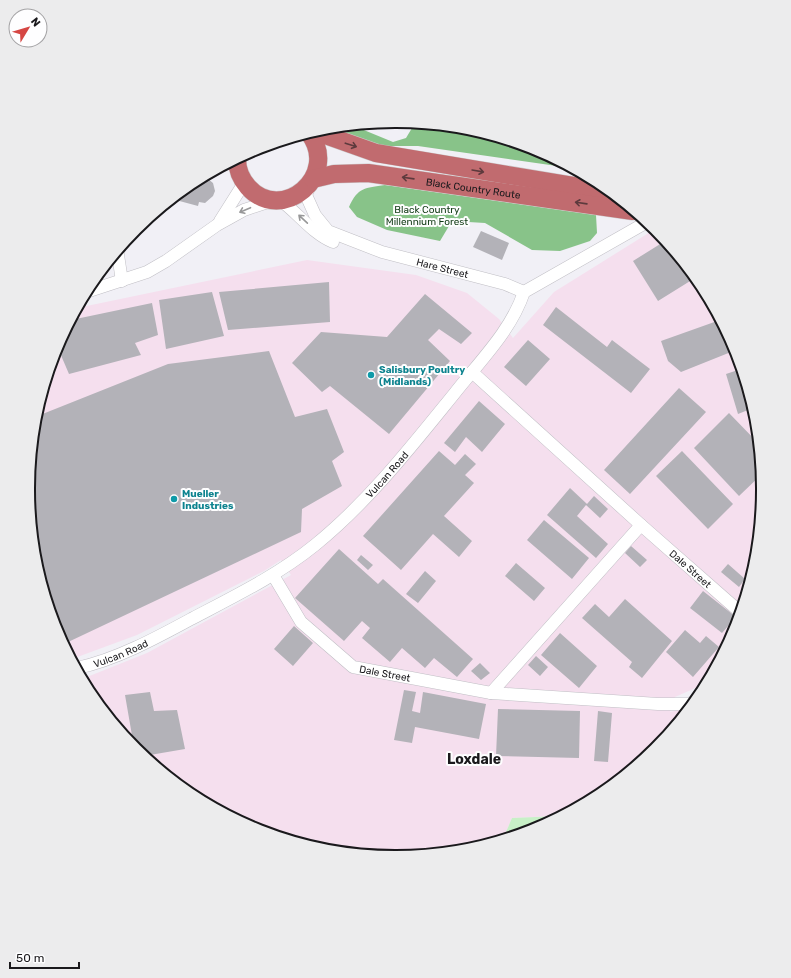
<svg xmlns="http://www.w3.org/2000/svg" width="791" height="978" viewBox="0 0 791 978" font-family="Rubik,sans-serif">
<rect width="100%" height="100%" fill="#f1f0f6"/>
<path fill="#f5dfee" d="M655,229L701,285L735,349L756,418L763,489L756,561L735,630L711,674L700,686L675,697L670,712L690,707L655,749L599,795L560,816L512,818L503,839L467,849L395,856L324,849L255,828L191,794L135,749L90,693L82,679L147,653L291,575L281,560L264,571L137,635L72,659L56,629L35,560L28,489L35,417L56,348L77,308L307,260L416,275L467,293L499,319L513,338L554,292Z"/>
<path fill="#c8f0c7" d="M560,816L536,829L503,839L512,818Z"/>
<path fill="#88c389" d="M415,123L467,129L536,150L571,168L418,146H378L328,128L354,126L393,142L406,138Z
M385,185L596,215L597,233L590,241L560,251L532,250L485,223L452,221L440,241L387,230L357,217L349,207C358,187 365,188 385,185Z"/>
<path fill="#b3b2b8" d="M207,175V178L213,183L215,191L213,196L205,203L199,202L198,206L172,199L192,183Z
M481,231L509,243L502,260L473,247Z
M665,241L695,278L658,301L633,261Z
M329,282L330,322L228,330L219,292Z
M212,292L224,336L166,349L159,300Z
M425,294L472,333L461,344L439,329L428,340L450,361L389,434L330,386L322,392L292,363L321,332L387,337Z
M152,303L158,335L135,343L141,355L69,374L60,353L54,355L71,320Z
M556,307L607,347L612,340L650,369L631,393L543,325Z
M720,320L736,350L681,372L668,361L661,341Z
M528,340L550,359L526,386L504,367Z
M269,351L295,417L327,409L344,452L332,461L342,486L302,509L301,532L66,643L54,623L35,560L28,489L35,417L168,364Z
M741,369L753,408L738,414L726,374Z
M679,388L706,412L630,494L604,470Z
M479,401L505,424L482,452L466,437L455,452L444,443Z
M729,413L759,444L762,474L739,496L694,448Z
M439,451L455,465L465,454L476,464L465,475L474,483L444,516L472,541L459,557L433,534L401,570L363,536Z
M682,451L733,504L708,529L656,476Z
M570,488L587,504L594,496L608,509L600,518L586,505L577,516L608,544L596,558L547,515Z
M544,520L589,558L572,579L527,540Z
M631,546L647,560L640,567L625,553Z
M339,549L378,584L383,579L473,659L457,677L434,658L425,668L402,648L390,662L362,638L370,628L362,621L344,641L295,598Z
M361,555L373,565L368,570L357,560Z
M516,563L545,588L534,601L505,576Z
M728,564L745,579L739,587L721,572Z
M425,571L436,581L418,603L406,594Z
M703,591L736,617L722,633L690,608Z
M625,599L672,641L642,678L629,667L632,662L582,618L595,604L609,617Z
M294,626L313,643L293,666L274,649Z
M685,630L700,643L706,636L719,647L693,677L666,652Z
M560,633L597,666L579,688L541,655Z
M536,656L548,667L540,676L528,665Z
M480,663L490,673L481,680L471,671Z
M404,690L416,692L412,711L420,713L423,692L486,704L479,739L415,727L412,743L394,740Z
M150,692L154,711L177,710L185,749L144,756L134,747L125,695Z
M498,709L580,711L579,758L496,756Z
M598,711L612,713L608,762L594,761Z"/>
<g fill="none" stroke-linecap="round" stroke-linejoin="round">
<g stroke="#c0bfc5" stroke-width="13">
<g id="minor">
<path id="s1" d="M311,183L306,195L315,215L328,231L382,252L505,284L524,292"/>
<path d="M280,200C298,213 313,234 333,242"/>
<path d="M220,221L244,183"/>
<path d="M119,249L118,255L122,281"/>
<path d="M86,292L147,272L166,261L217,225L244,210L274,200"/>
<path id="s2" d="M472,372L641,525L740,612"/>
<path id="s3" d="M273,575L301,622L353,667L491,693L658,704H690L694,701"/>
<path id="s4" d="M77,668C116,660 158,637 193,618C235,596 278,575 315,545C368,502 411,447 454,394C479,362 511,331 524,292L647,222"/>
<path d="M491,693L641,525"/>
</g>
</g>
<g stroke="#cdcccd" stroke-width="19">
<g id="highway">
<path d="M314,131L376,153L610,192"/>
<path d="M237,159C237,170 241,179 248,187C282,225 341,175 309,133"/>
<path id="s5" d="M313,179L334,174L368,173L633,211"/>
</g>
</g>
<use href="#minor" stroke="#fff" stroke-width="12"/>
<use href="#highway" stroke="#c16b6f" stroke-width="18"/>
</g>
<defs><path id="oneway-shaft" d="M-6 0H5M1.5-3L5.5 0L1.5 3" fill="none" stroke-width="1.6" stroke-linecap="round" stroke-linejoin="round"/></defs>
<g stroke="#5d3a3d">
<use href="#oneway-shaft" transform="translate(351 145) rotate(18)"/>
<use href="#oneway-shaft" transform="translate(478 171) rotate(10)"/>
<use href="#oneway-shaft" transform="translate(408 178) rotate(-172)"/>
<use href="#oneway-shaft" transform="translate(581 203) rotate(-172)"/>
</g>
<g stroke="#989899">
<use href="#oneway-shaft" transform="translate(245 210) rotate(157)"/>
<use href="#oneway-shaft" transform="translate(303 219) rotate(-137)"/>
</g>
<g fill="#0f9aa8" stroke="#fefeff" stroke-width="1.5">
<circle cx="371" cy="375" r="4"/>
<circle cx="174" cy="499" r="4"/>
</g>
<g text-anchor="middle" stroke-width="4" stroke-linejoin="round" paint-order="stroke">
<g font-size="10" fill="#1a191c" stroke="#fefeff">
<text dy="4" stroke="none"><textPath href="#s5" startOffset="162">Black Country Route</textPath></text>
<text dy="4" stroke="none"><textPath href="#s1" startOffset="176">Hare Street</textPath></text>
<text dy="4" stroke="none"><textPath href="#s4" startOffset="370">Vulcan Road</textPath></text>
<text dy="4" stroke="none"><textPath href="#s2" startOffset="294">Dale Street</textPath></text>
<text dy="4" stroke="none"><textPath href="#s4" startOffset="46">Vulcan Road</textPath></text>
<text dy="4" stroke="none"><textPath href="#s3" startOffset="156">Dale Street</textPath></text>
</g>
<g font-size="10" fill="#103a14" stroke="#fefeff">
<text x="427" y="213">Black Country<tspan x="427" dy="12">Millennium Forest</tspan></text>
</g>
<g font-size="10" font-weight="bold" fill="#0d838f" stroke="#fefeff" text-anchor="start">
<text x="379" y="373">Salisbury Poultry<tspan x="379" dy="12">(Midlands)</tspan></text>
<text x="182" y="497">Mueller<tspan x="182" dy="12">Industries</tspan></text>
</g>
<g font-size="14" font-weight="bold" fill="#1a191c" stroke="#fefeff">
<text x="474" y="764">Loxdale</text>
</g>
</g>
<path d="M0 0H791V978H0ZM395 128H396A360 360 0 0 1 756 488V490A360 360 0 0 1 396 850H395A360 360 0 0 1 35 490V488A360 360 0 0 1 395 128Z" fill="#ececed" fill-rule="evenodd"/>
<path fill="none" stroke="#1a191c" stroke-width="2" d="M395 128H396A360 360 0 0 1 756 488V490A360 360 0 0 1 396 850H395A360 360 0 0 1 35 490V488A360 360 0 0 1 395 128Z"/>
<g transform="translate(28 28) rotate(52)"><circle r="19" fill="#fefeff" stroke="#a3a2a4"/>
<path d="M0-3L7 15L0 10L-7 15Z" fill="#d54643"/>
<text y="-6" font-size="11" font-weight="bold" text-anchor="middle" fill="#1a191c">N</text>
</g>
<path d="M10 962v6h69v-6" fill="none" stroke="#1a191c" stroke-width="2"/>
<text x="16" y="962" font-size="12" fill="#1a191c" stroke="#fefeff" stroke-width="3" paint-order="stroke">50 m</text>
</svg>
